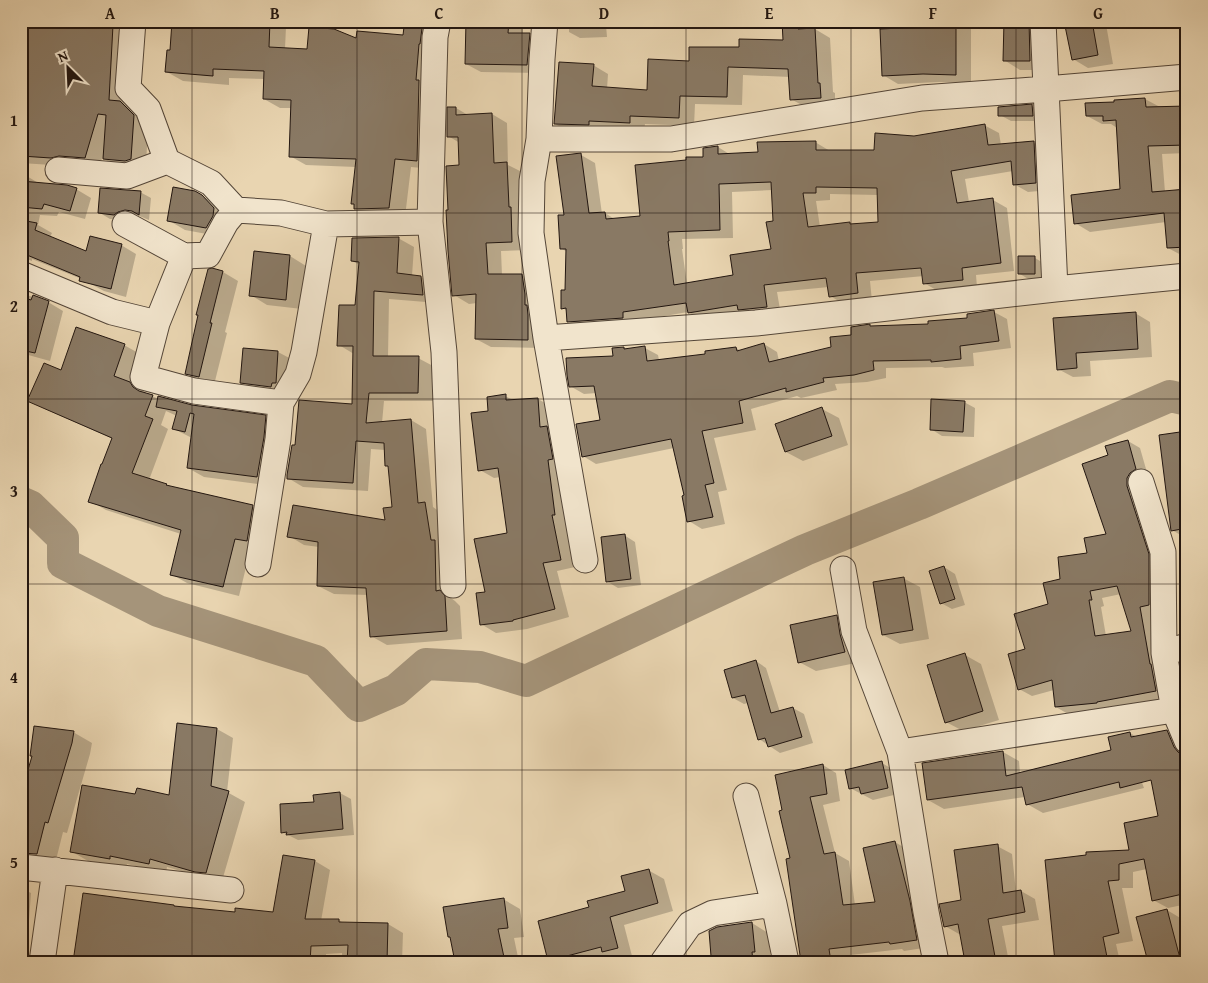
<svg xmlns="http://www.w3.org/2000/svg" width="1208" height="983" viewBox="0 0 1208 983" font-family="'Gentium Book Plus',serif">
<rect width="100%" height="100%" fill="#e9d5b1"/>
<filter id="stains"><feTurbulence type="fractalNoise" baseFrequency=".004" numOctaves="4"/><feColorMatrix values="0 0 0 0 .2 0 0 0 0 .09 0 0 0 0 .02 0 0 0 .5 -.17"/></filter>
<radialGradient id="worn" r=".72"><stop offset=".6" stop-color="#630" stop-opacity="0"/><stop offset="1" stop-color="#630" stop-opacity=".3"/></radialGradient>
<path fill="#0003" fill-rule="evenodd" d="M21,21H66V24L113,26L128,35L124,104L135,111L148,125L146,167H119L102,158L100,166H67L21,163Z
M174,21H277L286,27L285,49L308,51L357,40L404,36L422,29L438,39L433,169L411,167L405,217L371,218L355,208V205L352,203L356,167L306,165L290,156L292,108H280L264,99L265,79L229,78V85L183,81L167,72L171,51Z
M466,21H523V34L529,35L544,43L542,73L481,72L466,64L467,27L465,26Z
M569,21H654V25H606L607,37L580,38L569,32Z
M723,21H751V22L727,23Z
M783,21H812V29H815L830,38L833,92L835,93V106L807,108L791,99L790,77L743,75L742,105L695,104L694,126L645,124L644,131L570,132L555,124L593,65L608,74L607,89L648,92L690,62L740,49L784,41Z
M919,21H971V83L939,82L898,84L883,75L882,25L919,23Z
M1005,21H1048L1047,70H1020L1004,60Z
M1066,21H1129L1106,24L1113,64L1088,68L1073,59Z
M1145,99L1160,107H1187V153L1162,154L1165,192L1187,190V256H1183L1168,248L1166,222L1090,232L1075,223L1121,190L1117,128L1111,124H1102L1087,116L1116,103Z
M1032,106L1043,112V121H1011L1000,115Z
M456,108L468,115L492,114L507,123L508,165L522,172L527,250L501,251L502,275H522L537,284L542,348L491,347L476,339L477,303L469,304L454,295L449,211L461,166L460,143L448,136Z
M984,125L999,133L1001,145L1034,143L1048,151L1050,190L1028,192L1014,184L1013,171L965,179L969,202L993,200L1007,208L1014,271L976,275L977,287L938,291L924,283V276L870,281L872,301L844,304L830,296L829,287L777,292L781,315L703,321L688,312L582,330L568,321L567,311L563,308L567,291V252L561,248L565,216L581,155L595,163L602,214L605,213L616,220L641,217L704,158L718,147L731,155L760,153L815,142L830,151L875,152L914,137ZM772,190L774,222L772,250L734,276L687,284L682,249H683L682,239L733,238L732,192ZM830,194L878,195L879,223L853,225L850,223L820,227L816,201L830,200Z
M21,174L25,175L40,184L76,189L91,198L85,219L59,212L57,216L40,215L38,225L52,233L50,237L87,253L121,245L136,254L126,297L104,291L89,283V282L32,259V261L21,257Z
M140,192L151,198L149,220L137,215L129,217L126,220L110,219L100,213Z
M202,196L219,206L223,237L185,230L168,220Z
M398,238L414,247L412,276L421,277L436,286L438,303L389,299L388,357L418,358L433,366V401H384L382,423L411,420L426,429L433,507L440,512L450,550L451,598L455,601L460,606L462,639L387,645L371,636L368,595L334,594L318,586L319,547L304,545L289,536L386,521L393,508L390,467L387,466L385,450L371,449L368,491L303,487L288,478L296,446L354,405V354L339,345L356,306L360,265L352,261Z
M290,256L306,266L302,309L267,305L251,295Z
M1035,258L1045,264V280H1030L1020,274Z
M223,272L238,281L225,332L227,333L214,385L202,382L186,373Z
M21,286L24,291L23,294L37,298L48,302L63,311L50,361L21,353Z
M994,312L1007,319L1011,348L973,353L974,366L945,368L942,367L886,368V378L867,382L835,384L837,390L801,398L797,396L751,409L756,430L714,438L727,490L718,492L725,524L702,529L689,521L686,496L674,448L596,464L583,456L601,421L597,393L584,394L570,386L614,357L624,348L627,350L645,348L658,355L659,360L706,355L736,348L741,351L764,344L777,352L779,361L832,348L853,336L852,328L870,326L872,327L929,325L969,319Z
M1135,313L1150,322L1152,357L1090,361L1091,376L1073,377L1058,369L1054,319Z
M124,345L140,354L130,383L145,392L147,394L159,399L192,406L265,417L281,426L273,486L204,477L188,468L192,438L174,429L177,416L166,411L161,425L168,429L149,480L166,485L252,506L268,515L251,547L239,596L187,583L171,574L181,534L106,510L90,501L113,439L45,409L29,400L62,372Z
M244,350L278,352L295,361L292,392H258L242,382Z
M505,396L513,400L538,399L552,407L566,523L575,567L557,571L569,617L527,629L496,633L481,624L486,593L509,534L501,477L494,478L480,470L489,412Z
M964,402L975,408L974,437L942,436L931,429Z
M822,409L839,418L848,445L803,461L786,452Z
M1187,433V556L1184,537L1172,530Z
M1128,441L1140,448L1148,476L1168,698L1109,708L1068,714L1056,707L1054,690L1032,696L1019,689L1026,650L1062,580L1108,535L1109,456ZM1121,594L1132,632L1106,636L1101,607L1104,606L1102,598Z
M624,535L635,542L641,585L618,588L608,582Z
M944,567L955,574L965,605L952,609L941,603Z
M903,578L920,587L929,639L900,644L883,635Z
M836,617L853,626L861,662L816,671L799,662Z
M965,655L981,664L999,720L963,731L946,722Z
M756,661L766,668L780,712L793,708L804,714L813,743L780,753L759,739L748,703L744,704L733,698Z
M217,729L233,738L227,792L245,802L222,881L212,880L167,867L166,873L127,864L126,868L88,861L71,851L136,796H170Z
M1166,731L1182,740L1187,750V759L1156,773L1183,767L1187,769V904L1168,908L1153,900L1147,869L1133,872V888H1122L1133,941L1116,944L1120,962H1057L1046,861L1131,851L1160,817L1151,775L1141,780L1144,788L1043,813L1027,804L1025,797L944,809L928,800L1003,752L1019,761L1020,773L1112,751L1130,733L1137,737Z
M73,732L92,743L90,754L67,833L63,832L55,864L21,858V798Z
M882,763L892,769L898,794L873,800L850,788Z
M823,765L836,773L840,801L823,805L835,853L849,861L855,905L877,903L895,842L908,850L930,947L904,951L902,949L842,956L843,962H802L791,859L784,811Z
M340,793L351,799L354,835L298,840L282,832L315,803V796Z
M997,846L1012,854L1016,892L1021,891L1035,899L1039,920L1002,926L1009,962H966L961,934H959L945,926L962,901Z
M284,856L315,861L330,870L321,921L339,920L343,923L388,924L403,933L402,962H342V953L326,954V962H74L173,906L236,914L274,913Z
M648,870L664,879L673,911L624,925L632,956L618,960L612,956L591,962H552L549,960L591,908L627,892Z
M21,888L31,893L26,962H21Z
M503,899L520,909L524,937L514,938L519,962H456L451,938L449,937Z
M1167,910L1182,919L1187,933V962H1149Z
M752,923L768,933L771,961L768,962H715L714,957Z"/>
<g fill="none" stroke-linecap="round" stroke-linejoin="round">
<path stroke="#a5947a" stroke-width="32" d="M21,502L30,506L63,538V563L158,611L316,661L359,706L396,690L426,664L480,667L526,681L805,550L919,504L1170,396L1187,400"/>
</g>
<path fill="#897964" stroke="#221610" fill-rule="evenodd" d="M21,21L113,25L109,100L120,101L134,115L131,159L125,161L103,159L106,115L98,114L85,158L59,156L51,158L21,156Z
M172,21H270L269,47L307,49L309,27L334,29L356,38L357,31L403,35L404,27L422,28L420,44H419L416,80H419L417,161L395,159L389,208L354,209V204H351L356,159L289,157L291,100L263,99L264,71L213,69V76L165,72L167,50H170Z
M466,21H509L508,33H530L527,65L465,64Z
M782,21H798V29L815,28L818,83H820L821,98L790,100L788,69L728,67L727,97L680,96L679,118L630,116V123L589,121V125L554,124L559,62L594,64L592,86L647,90L648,59L689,61V47H739V39L783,40Z
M1004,21H1029L1030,61H1003Z
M1064,21H1092L1098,55L1072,60Z
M923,22H956V75L923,74L882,76L880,29L923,27Z
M1145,98L1146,107L1187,106V145L1148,146L1152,192L1187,189V247L1167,248L1164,213L1074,224L1071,195L1120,189L1116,120L1103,121V116H1086L1085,103L1114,102V100Z
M1032,104L1033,116H998V107Z
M447,107H456V115L492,113L494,163L507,162L509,207H511L512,242L486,243L488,274H522L525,294V305H527L528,315V340L475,339L476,294L452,296L448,251L446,210H448L446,166L459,165L458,137H447Z
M985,124L988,145L1034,141L1036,183L1013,185L1011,161L951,171L957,203L993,198L1001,263L962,268L963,280L923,284L921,268L856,273L858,293L829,297L826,278L764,285L767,307L738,310L737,305L688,313L686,303L623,312V318L567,322L566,308L561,309V290H565L566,249H560L558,215H564L556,156L581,153L589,213L605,212L606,219L640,216L635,165L686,160V157H703V148L718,146V154L758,152L757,142L816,141V150H874L875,133L914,136ZM771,182L773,221L766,222L771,249L730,255L733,275L674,285L668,241H669L668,232L720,230L719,184ZM816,187L877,188L878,222L850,224V222L808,227L803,193H816Z
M21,181L67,185L77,188L70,211L44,204L42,209L21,207Z
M173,187L195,191L202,195L214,208L213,216L206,228L167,221Z
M100,188L141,191L139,215L132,211L125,210L118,212L114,215L98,213Z
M21,220L37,223L35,230L86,251L90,236L122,244L111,289L79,281L80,277L27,255L25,261L21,260Z
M399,237L397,273L421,276L423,295L374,291L373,356H419L418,393H369L366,423L411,419L418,503L425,502L431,540H435L436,591L440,590L445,596L447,631L370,637L366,588L317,586L318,542L287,537L293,505L385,520L383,508L392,507L388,466H385L384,443L356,441L353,483L287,479V475L292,445H295L299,400L352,404L353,346H337L339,305H355L359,262L351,261L352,238Z
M254,251L290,255L286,300L249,296Z
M1018,256H1035V274H1018Z
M212,268L223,271L210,323H212L199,377L185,374L198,315H196L208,269Z
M33,295L49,301L35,353L21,350V297L31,300Z
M994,310L999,341L960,346L961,359L931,362V360L873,361L874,370L854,375L823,378L824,382L786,392V388L739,401L743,423L702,431L714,483L705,485L713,517L687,522L682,496L684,495L671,439L582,457L576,424L600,420L594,386L569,387L567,375L566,358L613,356L612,348L624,347V349L645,346L647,361L705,354V351L736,347L737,351L764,343L769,362L831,347L830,337L851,335V327L870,324V326L928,324V321L967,318V314Z
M1136,312L1138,349L1076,353L1077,368L1057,370L1053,318Z
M76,327L125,344L114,376L130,382L133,387L139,391L153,395L145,416L153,419L132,473L167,484L166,485L253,505L247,541L235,539L223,587L170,575L181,530L88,502L101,464H102L112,438L27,401L44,363L61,370Z
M243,348L278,351L276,383H272L271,387L240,383Z
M506,394V400L538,398L540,427L547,426L553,459L548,460L555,515H552L561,560L543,563L555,609L513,620V621L480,625L476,593L485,592L474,539L507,533L498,468L478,471L471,413L488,411L487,397Z
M158,396L192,405L266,415L264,437L257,477L187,468L194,414L190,413L185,432L172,429L177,411L156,407Z
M931,399L965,401L963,432L930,430Z
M822,407L832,436L785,452L775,424Z
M1187,431V528L1171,531L1159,435Z
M1128,440L1136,469L1130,473L1127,478V486L1149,554V605L1140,607L1150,664H1151L1156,691L1097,702V703L1055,707L1052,680L1018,690L1008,654L1025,649L1014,614L1048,604L1043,583L1060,579L1058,557L1087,553L1084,538L1106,534L1082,464L1108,455L1105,446ZM1117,586L1131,631L1095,636L1089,600H1092L1090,591Z
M625,534L631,579L606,582L601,537Z
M944,566L955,599L940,604L929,571Z
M904,577L913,630L882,635L873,582Z
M837,615L840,634L845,652L798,663L790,625Z
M965,653L983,711L945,723L927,665Z
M756,660L771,713L793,707L802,737L768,747L765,738L758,740L745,695L732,698L724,670Z
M177,723L217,728L211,786L229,791L206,873L195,872L150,859L149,864L110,856V859L70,852L82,785L135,794L137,788L169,795Z
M34,726L74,731L72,743L48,823L45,822L37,854L21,853V794L32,756H30Z
M1167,730L1174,747L1178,752L1181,754L1187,781V799L1182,800L1187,823V893L1152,901L1144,859L1119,864V880L1108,881L1119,933L1103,937L1108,962H1055L1045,860L1086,855V852L1129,850L1124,823L1158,816L1151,780L1120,788L1119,782L1026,805L1022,787L927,800L922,763L1003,751L1006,776L1111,750L1108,737L1130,732L1131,737Z
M882,761L888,788L861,794L859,787L849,789L845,770Z
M823,764L827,794L810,797L824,854L835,852L843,905L875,902L863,848L895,841L910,901L917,940L890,944L889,942L829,949L831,962H801L786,859L790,858L779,811L782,810L775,775Z
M340,792L343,829L286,835L287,832L281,833L280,804L314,802L313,795Z
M998,844L1003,893L1021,890L1025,912L988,919L996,962H965L958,924L944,927L939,904L961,900L954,850Z
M283,855L315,860L305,919H339V922L388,923L387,962H347L348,945L311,946L310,962H73L83,893L174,905V906L235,912V908L273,912Z
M649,869L658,903L610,917L618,948L602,952L601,947L548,961L538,921L589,907L587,901L625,891L621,876Z
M504,898L508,928L498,929L505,962H455L450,937H448L443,907Z
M1167,909L1181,962H1148L1136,917Z
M752,922L755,952H752L753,962H713V956H711L709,931L717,927Z"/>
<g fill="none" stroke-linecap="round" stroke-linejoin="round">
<g stroke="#544638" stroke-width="27">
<path id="minor" d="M133,21L128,88L148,109L167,161
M438,21L435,37L430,222L444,352L453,585
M545,21L542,59L539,139L532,181L531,233L546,338L585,560
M1043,21L1055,289L1187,276
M539,139H671L922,98L1046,89L1187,77
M58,170L127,176L167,161L211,183L236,210L281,213L326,224L430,222
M125,224L184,256L208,255L226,222L236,210
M184,256L157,323L143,377L194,391L281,403
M21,274L112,312L157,323
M546,338L756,323L1055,289
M1141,482L1163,552L1164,653L1174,710L1187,741
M258,564L278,439L281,403L298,374L304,352L326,224
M843,569L854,631L900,752L926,912L936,962
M1164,653L1187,646
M900,752L1174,710
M746,796L774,904L786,962
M21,867L231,890
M42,962L55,870
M663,962L690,924L713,913L774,904"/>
</g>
<use href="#minor" stroke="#f1e4cc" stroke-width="25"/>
</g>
<path fill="none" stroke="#221610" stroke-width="1" stroke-opacity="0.55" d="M192,21V962M357,21V962M522,21V962M686,21V962M851,21V962M1016,21V962M21,213H1187M21,399H1187M21,584H1187M21,770H1187"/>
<rect width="1208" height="983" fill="none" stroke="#e9d5b1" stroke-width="55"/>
<g transform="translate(68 68) rotate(336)" stroke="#f1e4cc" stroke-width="4" paint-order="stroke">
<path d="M0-4L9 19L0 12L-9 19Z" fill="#221610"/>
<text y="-8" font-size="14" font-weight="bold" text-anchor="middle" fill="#221610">N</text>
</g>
<rect x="28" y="28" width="1152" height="928" fill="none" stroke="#221610" stroke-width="2"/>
<g font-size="16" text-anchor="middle" font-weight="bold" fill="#221610">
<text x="110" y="19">A</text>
<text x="275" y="19">B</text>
<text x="439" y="19">C</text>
<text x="604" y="19">D</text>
<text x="769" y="19">E</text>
<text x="933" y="19">F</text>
<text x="1098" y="19">G</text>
<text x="14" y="126">1</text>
<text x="14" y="312">2</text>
<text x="14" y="497">3</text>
<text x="14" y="683">4</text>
<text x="14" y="868">5</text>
</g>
<rect width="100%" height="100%" filter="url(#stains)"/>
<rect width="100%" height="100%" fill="url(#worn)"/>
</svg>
